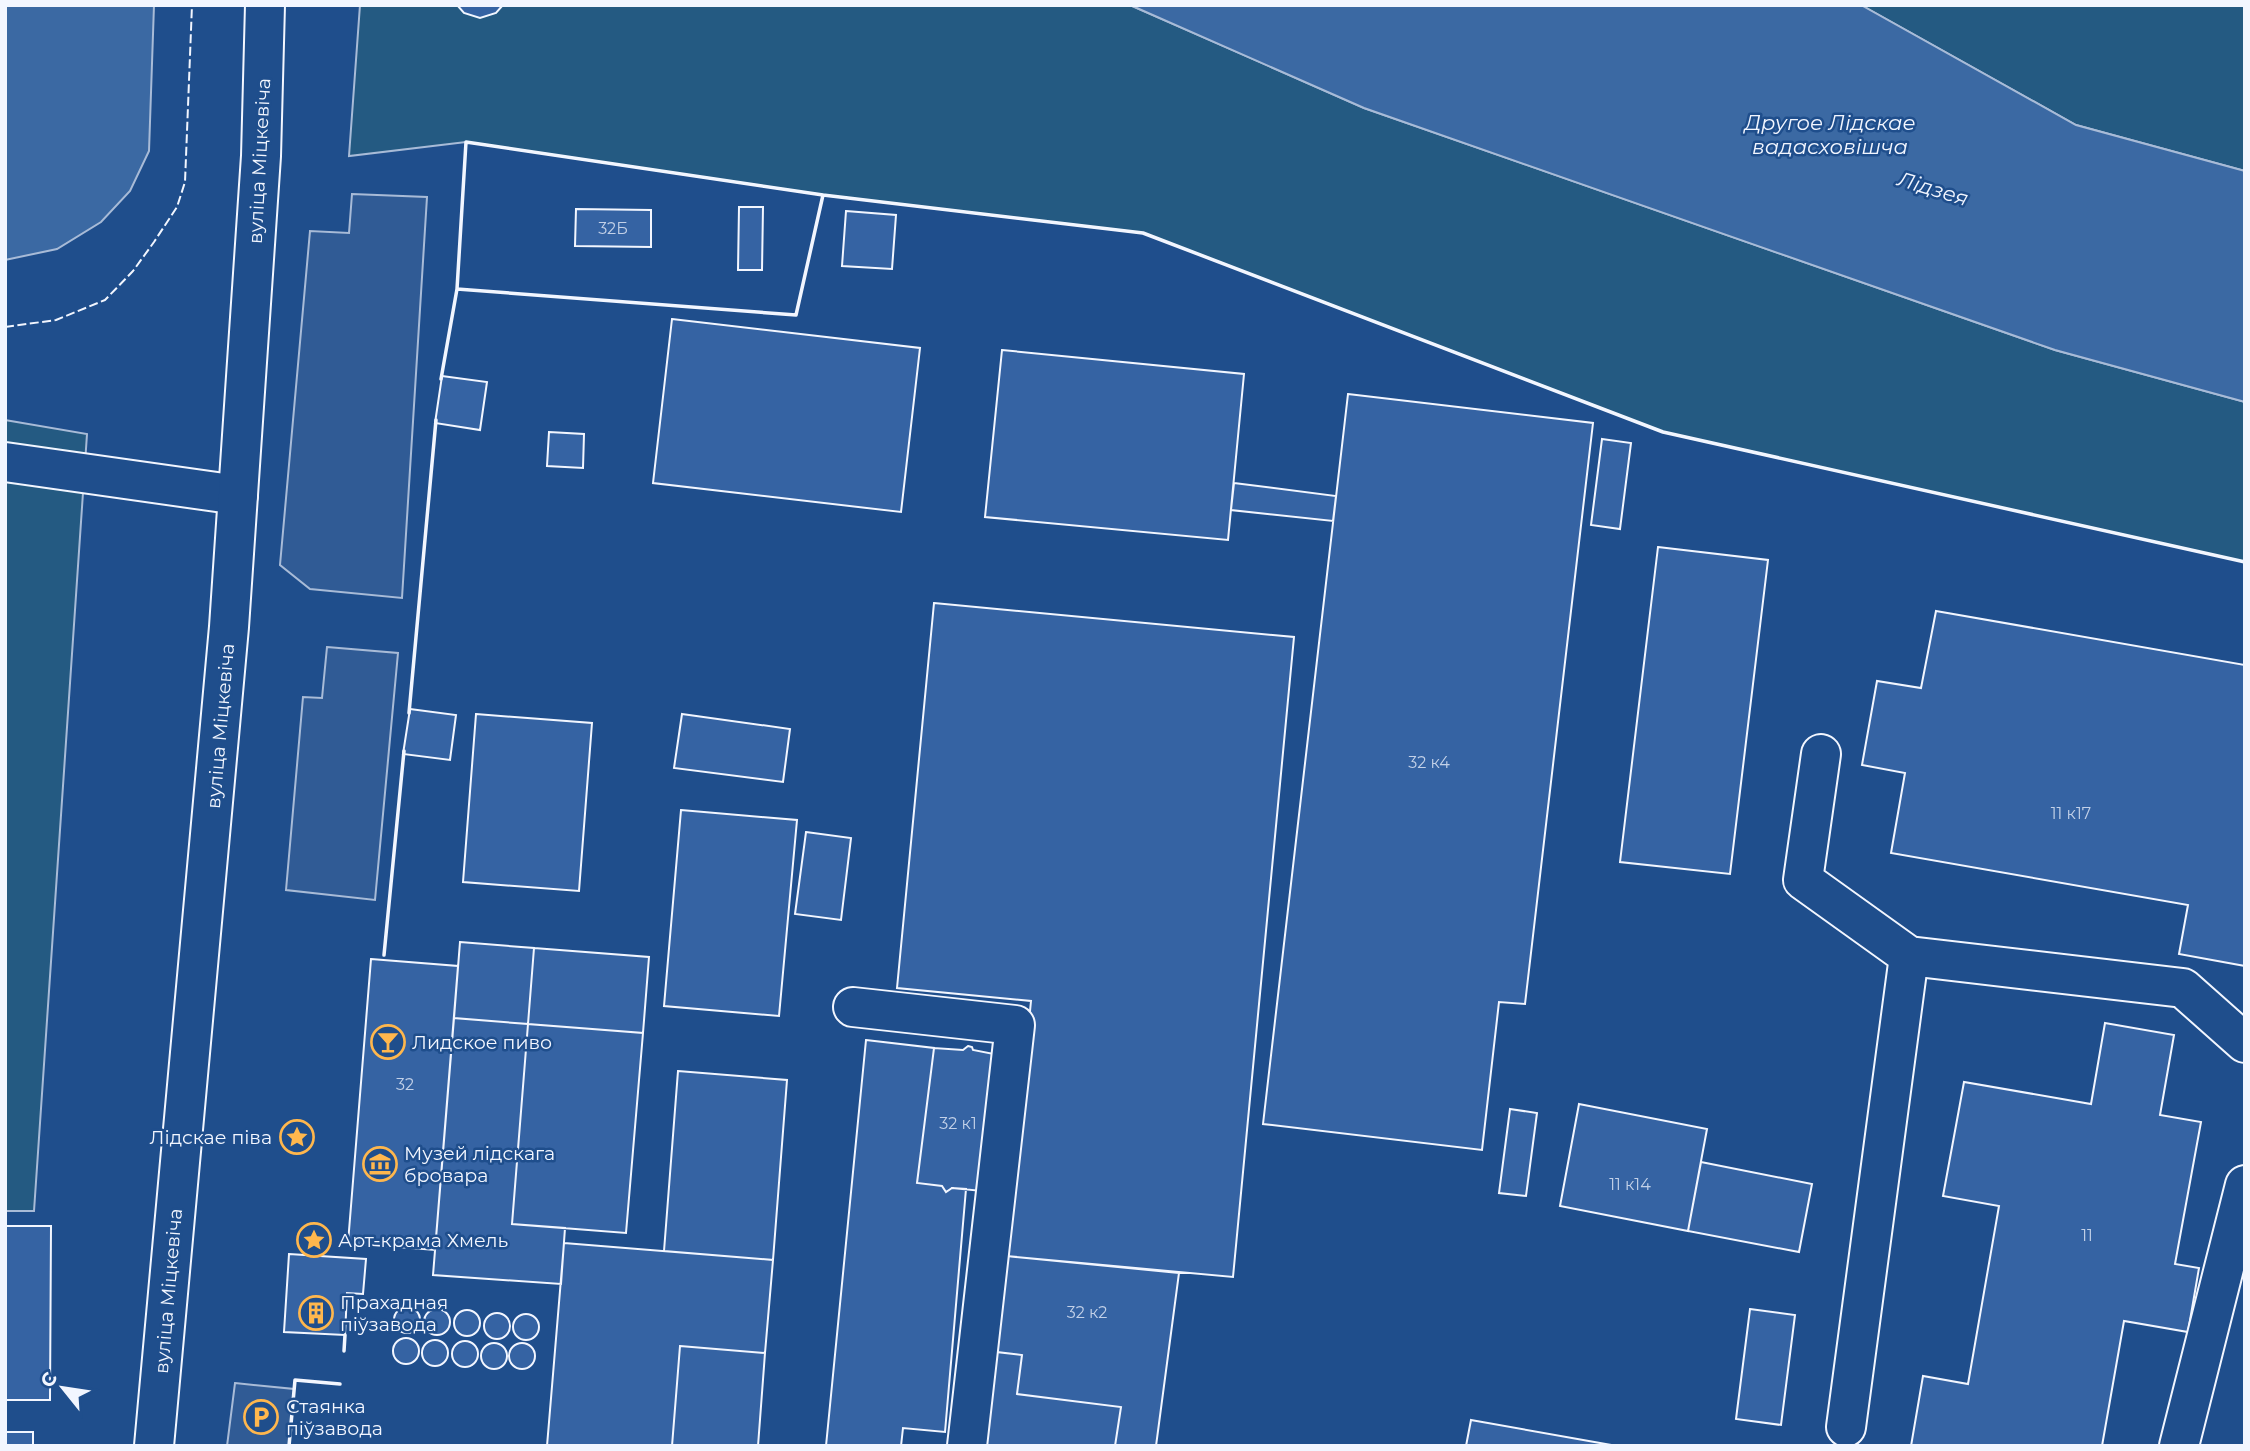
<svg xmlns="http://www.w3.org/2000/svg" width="2250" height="1451" viewBox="0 0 2250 1451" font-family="Montserrat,sans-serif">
<rect width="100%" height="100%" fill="#1f4e8c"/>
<path fill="#245a82" stroke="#a8bbd7" stroke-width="2" d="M360,5H1130L1364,108L2055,350L2245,402V562L1663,432L1143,233L823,195L466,142L349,156Z
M1861,5H2245V171L2076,125Z
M5,420L87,434L34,1211H5Z"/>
<path fill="#305b95" stroke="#a8bbd7" stroke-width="2" d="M352,194L427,197L402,598L310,589L280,565L310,231L349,233Z
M327,647L398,653L375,900L286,890L303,697L322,698Z
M235,1383L294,1389L289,1446H227Z"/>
<path fill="#3b69a3" stroke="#a8bbd7" stroke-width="2" d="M5,5H154L149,151L130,191L101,222L57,249L5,260Z
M1130,5H1861L2076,125L2245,171V402L2055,350L1364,108Z"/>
<path fill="#3563a3" stroke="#f2f6ff" stroke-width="2" d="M457,5H503L496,13L480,18L464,13Z
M739,207H763L762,270H738Z
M576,209L651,210V247L575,246Z
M846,211L896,215L892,269L842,266Z
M672,319L920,348L901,512L653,483Z
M1002,350L1244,374L1228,540L985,517Z
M442,376L487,382L480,430L435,423Z
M1348,394L1593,423L1525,1004L1499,1002L1482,1150L1263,1124Z
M549,432L584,434L583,468L547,466Z
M1602,439L1631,443L1620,529L1591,525Z
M1234,483L1336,496L1333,521L1231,510Z
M1658,547L1768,560L1730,874L1620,862Z
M934,603L1294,637L1233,1277L1006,1256L1031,1001L897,988Z
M1936,611L2245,665V966L2179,954L2188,905L1891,853L1905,773L1862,765L1877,681L1921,688Z
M410,709L456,715L450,760L403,754Z
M476,714L592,723L579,891L463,882Z
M682,714L790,729L783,782L674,768Z
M681,810L797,820L779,1016L664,1006Z
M806,832L851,838L841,920L795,914Z
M460,942L534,948L528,1024L454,1018Z
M534,948L649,957L643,1033L528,1024Z
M371,959L458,966L435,1250L348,1243Z
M454,1018L528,1024L512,1224L565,1228L561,1284L433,1275Z
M2105,1023L2174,1035L2160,1115L2201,1122L2175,1264L2199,1268L2188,1332L2124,1321L2102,1446H1911L1923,1376L1968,1384L1999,1206L1943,1196L1964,1082L2091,1104Z
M528,1024L643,1033L626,1233L512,1224Z
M866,1040L934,1048L917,1183L942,1186L946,1192L952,1188L966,1189L945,1432L903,1428L901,1446H826Z
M968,1046L972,1047L973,1050L999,1055L982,1191L952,1188L946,1192L942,1186L917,1183L934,1048L963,1050Z
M678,1071L787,1080L773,1260L664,1251Z
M1579,1104L1707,1129L1688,1231L1560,1206Z
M1510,1109L1537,1113L1526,1196L1499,1193Z
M1701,1162L1812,1184L1799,1252L1688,1231Z
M5,1226H51L50,1400H5Z
M564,1243L773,1260L765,1353L680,1346L672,1446H547Z
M289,1254L366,1259L363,1294L347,1293L345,1335L284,1332Z
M1006,1256L1179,1273L1156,1446H1115L1121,1407L1017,1394L1022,1355L997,1352Z
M394 1320a13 13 0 1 1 26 0a13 13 0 1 1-26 0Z
M1750,1309L1795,1315L1781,1425L1736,1419Z
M424 1322a13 13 0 1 1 26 0a13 13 0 1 1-26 0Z
M454 1323a13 13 0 1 1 26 0a13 13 0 1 1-26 0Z
M484 1326a13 13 0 1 1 26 0a13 13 0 1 1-26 0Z
M513 1327a13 13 0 1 1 26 0a13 13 0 1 1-26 0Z
M393 1351a13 13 0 1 1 26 0a13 13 0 1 1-26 0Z
M422 1353a13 13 0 1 1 26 0a13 13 0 1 1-26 0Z
M452 1354a13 13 0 1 1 26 0a13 13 0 1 1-26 0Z
M481 1356a13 13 0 1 1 26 0a13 13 0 1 1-26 0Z
M509 1356a13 13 0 1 1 26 0a13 13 0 1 1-26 0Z
M680,1346L765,1353L758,1446H672Z
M997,1352L1022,1355L1017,1394L1121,1407L1115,1446H985Z
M1471,1420L1617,1446H1466Z
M5,1432H33V1446H5Z"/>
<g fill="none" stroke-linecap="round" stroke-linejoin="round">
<g stroke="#f2f6ff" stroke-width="42">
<path id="minor" d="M5,462L238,495
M1821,754L1803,880L1909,956
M853,1007L1015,1025L967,1446
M1846,1427L1909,956L2183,988L2245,1043
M2179,1446L2245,1185"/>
</g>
<g stroke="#f2f6ff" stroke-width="42">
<path id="major" d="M154,1446L229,627L261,156L265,5"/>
</g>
<use href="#minor" stroke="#1f4e8c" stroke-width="38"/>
<use href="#major" stroke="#1f4e8c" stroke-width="38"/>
<path stroke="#f2f6ff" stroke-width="2" stroke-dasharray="9 3.5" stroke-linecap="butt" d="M5,327L56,320L105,300L133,271L154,242L177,207L185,182L192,5"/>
<path stroke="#f2f6ff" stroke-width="3.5" d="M457,289L466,142L823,195
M441,379L457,289L796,315L823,195L1143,233L1663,432L2245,562
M409,713L436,420
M384,955L404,751
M344,1351L345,1335
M289,1446L295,1380L340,1384
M440,1446H447"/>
</g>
<defs>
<g id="bar-ring" transform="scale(1.75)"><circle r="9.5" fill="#1f4e8c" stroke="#ffb74d" stroke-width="1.5"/><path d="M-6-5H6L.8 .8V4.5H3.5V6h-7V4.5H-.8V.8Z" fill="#ffb74d"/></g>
<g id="sight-ring" transform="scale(1.75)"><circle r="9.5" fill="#1f4e8c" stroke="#ffb74d" stroke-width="1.5"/><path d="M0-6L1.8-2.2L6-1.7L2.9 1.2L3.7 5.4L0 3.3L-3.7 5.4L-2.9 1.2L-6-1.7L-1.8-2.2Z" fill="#ffb74d"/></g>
<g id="museum-ring" transform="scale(1.75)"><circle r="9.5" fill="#1f4e8c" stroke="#ffb74d" stroke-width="1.5"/><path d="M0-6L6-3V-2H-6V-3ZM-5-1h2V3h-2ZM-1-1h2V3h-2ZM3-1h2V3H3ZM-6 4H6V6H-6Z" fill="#ffb74d"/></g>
<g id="building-ring" transform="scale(1.75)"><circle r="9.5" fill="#1f4e8c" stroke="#ffb74d" stroke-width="1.5"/><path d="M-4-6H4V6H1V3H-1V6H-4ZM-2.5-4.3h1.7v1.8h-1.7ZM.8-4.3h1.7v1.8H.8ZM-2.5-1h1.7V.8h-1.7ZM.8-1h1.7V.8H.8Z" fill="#ffb74d"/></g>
<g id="parking-ring" transform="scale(1.75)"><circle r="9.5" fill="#1f4e8c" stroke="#ffb74d" stroke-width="1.5"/><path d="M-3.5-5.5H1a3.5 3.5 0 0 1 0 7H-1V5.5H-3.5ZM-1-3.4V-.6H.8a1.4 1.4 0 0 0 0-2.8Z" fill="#ffb74d"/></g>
</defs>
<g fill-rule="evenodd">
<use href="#bar-ring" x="388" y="1042"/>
<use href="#sight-ring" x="297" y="1137"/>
<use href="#museum-ring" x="380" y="1164"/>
<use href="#sight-ring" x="314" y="1240"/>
<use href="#building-ring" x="316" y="1313"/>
<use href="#parking-ring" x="261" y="1417"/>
</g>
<g text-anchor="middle" stroke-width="5" stroke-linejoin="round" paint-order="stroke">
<g font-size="16" fill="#c3d1e8">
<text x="613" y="234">32Б</text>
<text x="1429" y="768">32 к4</text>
<text x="2071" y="819">11 к17</text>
<text x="405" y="1090">32</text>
<text x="958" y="1129">32 к1</text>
<text x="1630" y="1190">11 к14</text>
<text x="2087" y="1241">11</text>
<text x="1087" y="1318">32 к2</text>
</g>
<g font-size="19" fill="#f2f6ff" stroke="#1f4e8c">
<text transform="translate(259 161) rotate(-87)" y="7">вуліца Міцкевіча</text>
<text transform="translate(220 726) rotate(-85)" y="7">вуліца Міцкевіча</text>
<text transform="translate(168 1291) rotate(-85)" y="7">вуліца Міцкевіча</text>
</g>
<g font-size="19" fill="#f2f6ff" stroke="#1f4e8c" text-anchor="start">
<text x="412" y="1049">Лидское пиво</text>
<text x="272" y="1144" text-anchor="end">Лідскае піва</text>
<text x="404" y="1160">Музей лідскага<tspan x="404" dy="22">бровара</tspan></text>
<text x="338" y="1247">Арт-крама Хмель</text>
<text x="340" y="1309">Прахадная<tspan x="340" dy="22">піўзавода</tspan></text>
<text x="286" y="1413">Стаянка<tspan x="286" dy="22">піўзавода</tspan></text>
</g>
<g font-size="21" font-style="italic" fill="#f2f6ff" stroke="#1f4e8c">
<text x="1830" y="130">Другое Лідскае<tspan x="1830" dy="24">вадасховішча</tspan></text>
<text transform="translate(1933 189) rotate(17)" y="7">Лідзея</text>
</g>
</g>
<rect width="2250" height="1451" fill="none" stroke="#f2f6ff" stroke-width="14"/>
<g transform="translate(63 1388) rotate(300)" stroke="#1f4e8c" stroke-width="5" paint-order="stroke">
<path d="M0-5L12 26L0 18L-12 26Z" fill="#f2f6ff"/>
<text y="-10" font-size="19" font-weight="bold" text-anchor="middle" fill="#f2f6ff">С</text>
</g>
</svg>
